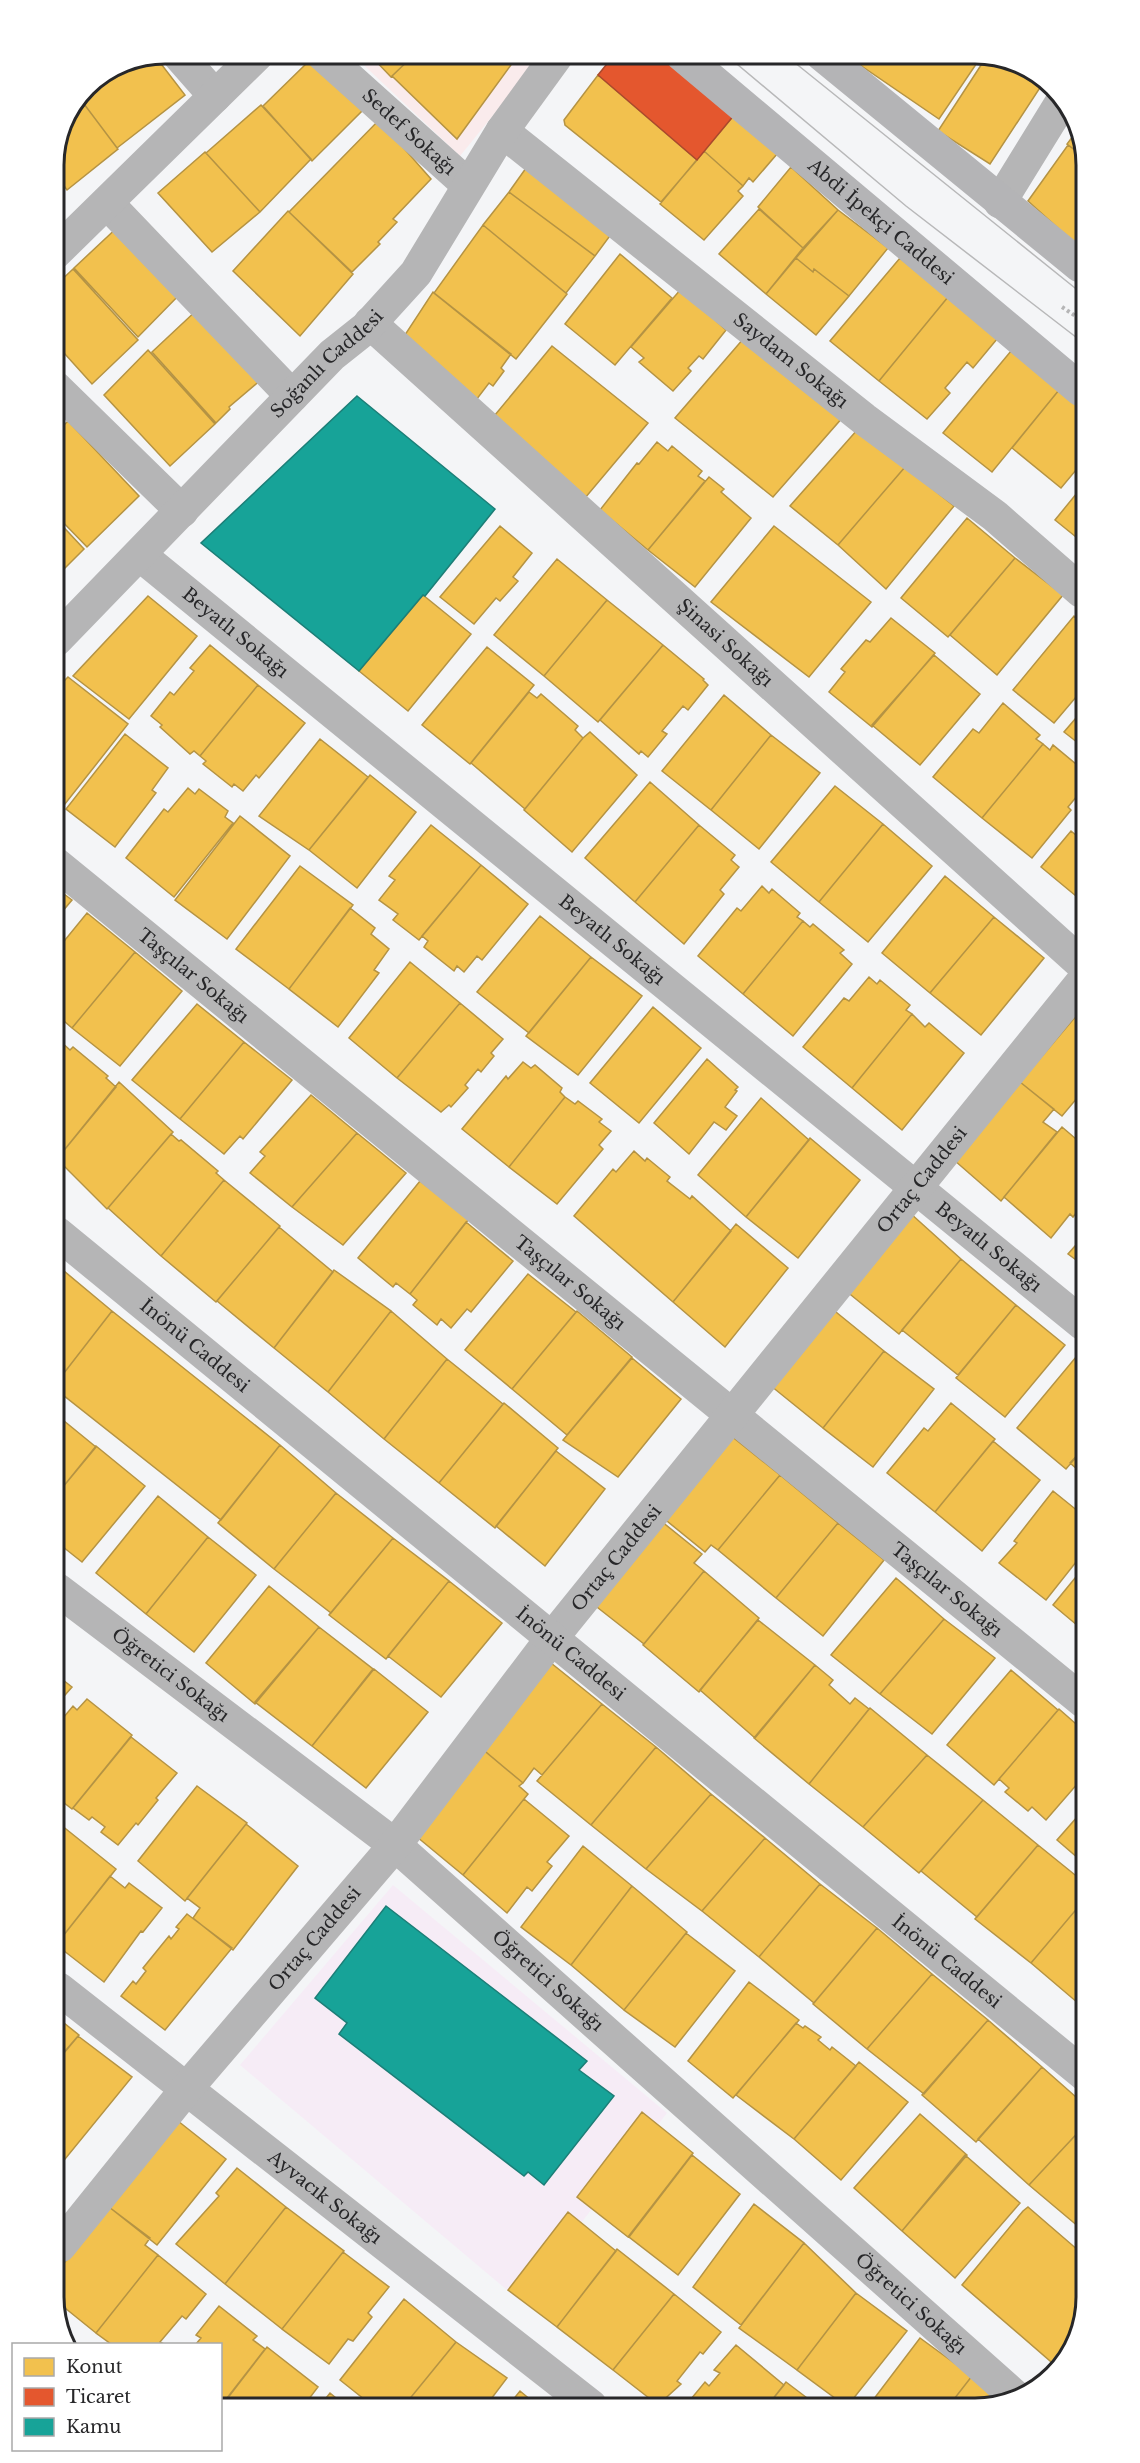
<svg xmlns="http://www.w3.org/2000/svg" width="1140" height="2463" viewBox="0 0 1140 2463" font-family="'Libre Baskerville',serif">
<rect width="100%" height="100%" fill="#f4f5f7"/>
<path fill="#f6ecf6" d="M393,1885L667,2113L520,2301L240,2065Z"/>
<path fill="#faebec" d="M352,54H543L460,156Z"/>
<path fill="#f2c14e" stroke="#b59343" stroke-width="1.5" d="M369,54H415L391,77Z
M415,54H512L516,58L457,139L392,76Z
M844,54H983L939,119Z
M155,56L185,95L117,148L81,100L87,86L123,62Z
M987,56L1043,77L1045,80L990,164L938,131Z
M308,62L365,108L312,161L263,106Z
M598,75L697,160L661,202L565,125L564,120Z
M81,100L118,149L67,190L54,172V159Z
M261,105L311,159L260,212L206,153Z
M734,115L777,154L753,182L749,178L743,186L704,151Z
M379,120L431,179L393,219L397,222L378,242L380,244L352,272L289,212Z
M1079,128L1080,129V154L1067,144Z
M1068,145L1080,154V248L1028,201Z
M704,151L743,186L738,191L743,196L704,240L660,204Z
M205,152L260,212L212,252L158,193Z
M531,161L615,229L595,256L509,192Z
M791,167L838,210L803,248L758,207Z
M509,192L595,256L566,293L483,225Z
M759,209L803,248L766,294L719,254Z
M838,210L888,248L849,296L814,269L813,272L796,258Z
M288,211L353,274L300,336L233,271Z
M122,223L184,290L138,337L74,268Z
M483,225L567,294L516,359L434,293Z
M620,254L672,298L615,365L565,324Z
M796,258L813,272L814,269L849,296L816,335L766,294Z
M900,258L948,297L879,381L830,341Z
M73,269L138,340L92,384L55,343V286Z
M681,289L726,330L703,359L699,356L688,368L691,371L673,391L639,362L644,358L631,347Z
M433,292L511,354L501,368L504,371L493,386L489,383L470,408L397,347Z
M948,297L997,339L973,368L967,362L945,388L950,393L927,419L879,381Z
M199,308L263,378L229,407L230,409L216,423L152,352Z
M744,338L843,417L773,497L675,418Z
M552,346L648,423L585,498L490,421Z
M148,350L215,424L170,466L104,395Z
M1011,351L1059,390L992,472L943,433Z
M1059,390L1081,408V464L1061,488L1012,448Z
M68,421L139,496L87,547L55,514V434Z
M858,429L905,467L838,545L790,506Z
M657,442L668,451L672,446L702,471L698,476L705,481L648,550L600,510L637,463L639,464Z
M905,467L954,506L886,589L838,545Z
M709,477L724,489L721,492L751,518L695,587L648,550Z
M1081,488V541L1055,520Z
M55,518L84,549L55,578Z
M967,518L1015,558L948,637L901,598Z
M500,526L532,553L513,577L518,581L500,601L496,598L474,624L440,597Z
M774,526L871,602L809,677L711,602Z
M1015,558L1063,595L997,675L950,635Z
M557,559L607,600L544,676L494,635Z
M423,595L471,634L408,711L359,671Z
M148,596L197,636L129,719L73,676Z
M607,600L663,645L598,722L544,676Z
M1074,616L1081,622L1082,690L1054,723L1013,690Z
M891,618L935,653L872,727L829,692L845,672L841,669L866,640L870,642Z
M210,645L258,685L200,756L194,751L190,754L160,727L162,725L151,716L170,692L174,695L194,671L190,668Z
M663,645L704,679L703,680L708,685L688,710L683,706L662,731L667,734L648,757L641,751L639,754L600,720Z
M487,647L534,685L470,764L422,725Z
M934,655L980,694L920,765L872,725Z
M68,677L128,724L61,809L56,805V689Z
M258,685L305,723L259,778L256,775L243,791L234,784L232,787L203,764L206,761L200,756Z
M529,692L537,698L541,694L578,726L575,730L583,738L525,809L471,763Z
M724,695L771,735L711,810L662,771Z
M1003,703L1040,735L1036,739L1043,744L982,818L933,777L973,729L979,733Z
M1082,711V746L1064,732Z
M590,732L637,775L572,852L524,810L583,738Z
M125,734L168,768L152,790L156,793L115,847L66,809Z
M771,735L820,773L759,849L711,810Z
M320,739L368,777L309,850L259,816Z
M1043,744L1050,750L1053,745L1082,769V790L1068,807L1071,810L1032,858L982,818Z
M370,775L416,812L357,888L309,850Z
M650,782L699,825L635,902L585,858Z
M835,786L883,824L819,902L771,862Z
M188,788L195,794L199,789L228,811L225,817L233,823L174,897L126,858L164,809L168,812Z
M240,816L290,856L227,939L175,900Z
M883,824L932,866L868,942L819,902Z
M431,825L481,865L419,940L393,920L398,914L379,900L395,880L389,876Z
M699,825L735,855L731,860L739,867L720,890L724,894L684,944L635,902Z
M1071,831L1082,840V901L1041,867Z
M481,865L528,904L482,960L477,956L464,972L457,966L454,971L424,947L428,941L422,936Z
M300,866L353,905L289,989L236,949Z
M945,876L994,917L930,993L882,953Z
M762,886L769,893L772,889L800,913L797,917L803,921L743,994L698,956L737,908L741,911Z
M56,888L72,900L56,919Z
M350,908L375,928L371,934L389,949L374,970L379,973L338,1027L289,989Z
M87,913L135,952L72,1028L57,1015L56,951Z
M540,916L591,957L529,1033L477,992Z
M994,917L1044,958L981,1035L930,993Z
M803,921L810,927L813,924L844,950L840,953L852,964L793,1036L743,994Z
M135,952L182,991L120,1066L72,1028Z
M591,957L642,996L578,1075L526,1036Z
M410,962L460,1003L397,1078L349,1038Z
M869,977L877,984L880,980L910,1005L906,1010L912,1014L852,1088L803,1047L844,998L849,1001Z
M460,1003L503,1039L491,1053L494,1056L481,1072L478,1069L465,1085L468,1088L451,1107L449,1105L441,1112L397,1078Z
M197,1004L244,1042L180,1119L132,1080Z
M653,1007L701,1048L639,1123L590,1083Z
M1082,1009L1083,1091L1062,1116L1020,1082Z
M912,1014L925,1027L929,1023L964,1053L902,1130L852,1088Z
M60,1041L70,1050L73,1047L108,1076L106,1078L116,1087L57,1159V1046Z
M244,1042L292,1080L243,1139L240,1136L224,1154L180,1119Z
M707,1059L738,1087L735,1090L737,1091L725,1107L737,1116L726,1130L714,1122L689,1154L654,1123Z
M523,1062L531,1068L535,1065L562,1088L560,1092L565,1097L509,1167L462,1129L506,1076L508,1079Z
M119,1082L173,1132L107,1209L57,1159Z
M1020,1082L1054,1109L1043,1122L1057,1132L1001,1201L954,1160Z
M311,1095L357,1133L292,1207L250,1173L265,1156L260,1152Z
M565,1097L575,1104L578,1101L602,1119L599,1122L611,1131L599,1145L603,1149L557,1204L509,1167Z
M761,1098L809,1140L746,1217L698,1175Z
M1062,1127L1083,1145V1204L1073,1217L1070,1214L1051,1238L1004,1197Z
M357,1133L406,1173L343,1245L292,1207Z
M171,1134L179,1141L181,1140L218,1171L216,1173L224,1180L161,1256L108,1208Z
M810,1138L860,1180L798,1258L746,1217Z
M634,1151L645,1161L647,1158L670,1177L667,1181L690,1199L692,1196L731,1231L673,1302L574,1216L613,1169L616,1172Z
M224,1180L280,1226L216,1302L161,1256Z
M420,1181L469,1219L410,1294L396,1283L393,1287L358,1258Z
M910,1213L961,1259L899,1334L846,1291Z
M466,1222L513,1261L471,1312L467,1309L451,1328L441,1319L437,1325L413,1305L417,1300L410,1294Z
M736,1224L788,1268L725,1347L673,1302Z
M279,1227L333,1272L274,1348L217,1301Z
M1083,1237V1265L1068,1254Z
M961,1259L1016,1305L958,1375L902,1330Z
M58,1266L112,1311L57,1382V1267Z
M334,1270L391,1311L328,1392L274,1348Z
M528,1274L576,1312L512,1389L465,1350Z
M1016,1305L1065,1345L1005,1417L956,1378Z
M831,1308L884,1351L823,1428L771,1386Z
M112,1311L280,1445L221,1520L58,1391L57,1382Z
M391,1311L447,1359L384,1439L328,1392Z
M577,1311L632,1357L567,1435L512,1389Z
M884,1351L934,1389L873,1467L823,1428Z
M1076,1357L1083,1363L1084,1448L1066,1469L1017,1428Z
M632,1358L681,1399L618,1477L563,1440Z
M447,1359L503,1404L439,1483L384,1439Z
M504,1403L558,1448L495,1528L439,1483Z
M951,1403L995,1439L935,1512L887,1473L924,1428L928,1431Z
M58,1416L96,1447L58,1493Z
M730,1435L780,1475L718,1550L711,1545L705,1552L662,1517Z
M993,1441L1040,1480L982,1551L935,1512Z
M280,1445L336,1493L274,1569L218,1523Z
M96,1446L145,1486L82,1562L58,1543V1493Z
M1084,1448V1475L1070,1463Z
M556,1451L605,1489L545,1566L496,1526Z
M780,1475L838,1523L776,1598L718,1550Z
M1053,1491L1084,1516V1552L1046,1600L999,1563L1017,1543L1014,1541Z
M336,1493L393,1538L331,1613L274,1569Z
M158,1496L208,1537L146,1614L96,1573Z
M661,1521L702,1554L694,1563L704,1571L644,1644L593,1604Z
M838,1523L884,1560L823,1636L776,1598Z
M208,1537L256,1575L194,1652L146,1614Z
M393,1538L449,1581L386,1659L329,1615Z
M1084,1567V1631L1053,1605Z
M704,1571L759,1618L699,1692L643,1645Z
M896,1578L944,1619L880,1694L831,1655Z
M449,1581L502,1623L441,1697L388,1656Z
M269,1586L319,1627L255,1704L206,1663Z
M944,1619L995,1658L932,1734L880,1694Z
M758,1620L815,1665L755,1738L700,1690Z
M319,1627L373,1669L312,1746L255,1702Z
M551,1663L602,1704L542,1775L534,1768L523,1783L481,1748Z
M815,1665L833,1680L829,1685L850,1704L855,1698L869,1709L809,1784L754,1738Z
M374,1669L428,1712L366,1788L312,1746Z
M1011,1670L1058,1710L994,1785L947,1745Z
M58,1676L72,1687L58,1703Z
M87,1699L132,1735L72,1809L59,1799L58,1724L73,1706L77,1710Z
M602,1704L656,1747L591,1825L537,1781Z
M870,1708L927,1755L863,1827L809,1784Z
M1059,1709L1084,1731L1085,1775L1046,1820L1032,1807L1028,1811L1005,1792L1009,1788L999,1779Z
M131,1737L177,1773L156,1798L158,1800L138,1825L136,1823L118,1845L101,1832L105,1827L92,1817L89,1820L73,1808Z
M480,1747L523,1783L519,1786L528,1794L463,1875L411,1832Z
M656,1747L711,1794L646,1869L591,1825Z
M927,1755L983,1800L919,1873L863,1827Z
M197,1786L247,1823L185,1901L138,1861Z
M711,1794L765,1838L702,1911L646,1869Z
M524,1799L569,1836L547,1862L552,1866L532,1891L527,1887L507,1913L463,1875Z
M983,1800L1038,1845L977,1917L921,1871Z
M1085,1808V1864L1057,1840Z
M246,1824L298,1866L233,1950L193,1918L200,1908L187,1898Z
M61,1825L116,1869L59,1941V1827Z
M765,1838L820,1884L759,1957L702,1911Z
M1038,1845L1085,1883V1899L1031,1963L975,1919Z
M583,1846L632,1886L571,1965L521,1927Z
M110,1876L125,1888L129,1883L162,1908L143,1932L141,1931L104,1982L59,1947V1941Z
M820,1884L877,1928L814,2003L759,1957Z
M632,1886L687,1932L624,2010L571,1965Z
M1085,1899V2009L1031,1963Z
M187,1914L232,1948L165,2030L121,1996L133,1981L136,1984L146,1971L143,1968L169,1936L171,1939L179,1929L176,1927Z
M877,1928L932,1974L867,2049L813,2004Z
M686,1933L735,1971L675,2047L624,2010Z
M932,1974L988,2020L924,2094L867,2049Z
M749,1982L799,2020L733,2098L688,2061Z
M59,2019L79,2035L59,2059Z
M988,2020L1042,2067L976,2142L922,2095Z
M796,2023L803,2028L805,2026L821,2037L818,2040L830,2050L832,2047L856,2066L794,2139L736,2095Z
M78,2036L132,2077L61,2164L59,2058Z
M859,2062L908,2102L841,2180L794,2139Z
M1042,2067L1085,2105L1086,2124L1029,2185L978,2139Z
M642,2112L693,2153L628,2237L577,2197Z
M920,2114L967,2155L902,2231L854,2188Z
M178,2121L226,2159L157,2245L109,2207Z
M1086,2124V2233L1029,2185Z
M692,2155L740,2194L678,2275L629,2237Z
M965,2155L1020,2203L955,2278L902,2231Z
M237,2168L286,2207L225,2284L176,2244L219,2196L216,2193Z
M754,2204L804,2243L741,2325L693,2287Z
M109,2207L150,2238L145,2245L158,2255L96,2333L60,2304V2268Z
M286,2207L344,2251L282,2329L225,2284Z
M1028,2207L1086,2257V2298L1068,2357L1057,2367L962,2285L1023,2211Z
M568,2212L616,2251L557,2327L508,2290Z
M804,2243L856,2293L797,2370L739,2328Z
M617,2249L674,2294L613,2370L557,2327Z
M343,2252L389,2287L368,2313L372,2317L353,2341L348,2339L329,2364L282,2329Z
M158,2255L206,2294L186,2319L182,2316L160,2342L164,2344H111L96,2333Z
M856,2293L907,2331L849,2404H843L797,2370Z
M674,2294L721,2332L703,2354L700,2352L677,2381L681,2384L658,2405L613,2370Z
M404,2299L456,2342L403,2407H374L340,2380Z
M219,2306L257,2336L253,2340L265,2349L220,2407V2344H196L201,2338L196,2335Z
M920,2338L972,2376L951,2403L870,2404Z
M456,2342L507,2378L485,2407H403Z
M736,2345L784,2385L768,2405H686L705,2382L709,2386L720,2373L714,2370Z
M267,2347L318,2387L302,2408H220Z
M972,2376L1007,2403H951Z
M786,2382L815,2404L768,2405Z
M520,2391L538,2406H508Z
M330,2393L347,2407L318,2408Z"/>
<path fill="#e4572e" stroke="#ab492c" stroke-width="1.5" d="M615,54H666L735,114L697,160L598,75Z"/>
<path fill="#17a398" stroke="#1c7e77" stroke-width="1.5" d="M357,396L495,509L425,596L423,595L359,671L201,543Z
M386,1906L587,2061L579,2070L614,2096L544,2185L528,2172L524,2176L339,2034L347,2023L315,1998Z"/>
<g fill="none" stroke-linecap="round" stroke-linejoin="round">
<path stroke="#b5b5b6" stroke-width="4" stroke-dasharray="3 3" stroke-linecap="butt" d="M750,54L760,63
M1062,307L1080,319"/>
<g stroke="#b5b5b6" stroke-width="33">
<path d="M178,54L215,96"/>
<path id="s1" d="M322,54L468,185"/>
<path id="s2" d="M502,131L864,419L995,516L1081,591"/>
<path d="M1000,202L1061,103"/>
<path d="M107,203L292,396"/>
<path d="M54,254L258,54"/>
<path id="s3" d="M370,323L1082,964"/>
<path d="M55,387L182,511"/>
<path id="s4" d="M140,555L1083,1324"/>
<path id="s5" d="M56,864L1084,1702"/>
<path id="s6" d="M58,1590L395,1845L1017,2398"/>
<path id="s7" d="M59,1989L591,2406"/>
<path id="s8" d="M60,2246L188,2087L395,1845L552,1638L1082,982"/>
</g>
<g stroke="#b5b5b6" stroke-width="33">
<path id="s9" d="M56,640L332,355L366,328L416,273L502,131L558,54"/>
<path id="s10" d="M57,1233L1085,2075"/>
</g>
<g stroke="#b4b4b6" stroke-width="33">
<path id="s11" d="M681,54L1081,390"/>
<path d="M821,54L1080,266"/>
</g>
<path stroke="#b8b8b9" stroke-width="1.5" d="M725,54L906,206L1081,341
M784,54L1080,292"/>
</g>
<g text-anchor="middle" stroke-width="6" stroke-linejoin="round" paint-order="stroke">
<g font-size="18" fill="#272729" stroke="#fff">
<text dy="6" stroke="none"><textPath href="#s1" startOffset="117">Sedef Sokağı</textPath></text>
<text dy="6" stroke="none"><textPath href="#s11" startOffset="261">Abdi İpekçi Caddesi</textPath></text>
<text dy="6" stroke="none"><textPath href="#s2" startOffset="369">Saydam Sokağı</textPath></text>
<text dy="6" stroke="none"><textPath href="#s9" startOffset="387">Soğanlı Caddesi</textPath></text>
<text dy="6" stroke="none"><textPath href="#s4" startOffset="123">Beyatlı Sokağı</textPath></text>
<text dy="6" stroke="none"><textPath href="#s3" startOffset="478">Şinasi Sokağı</textPath></text>
<text dy="6" stroke="none"><textPath href="#s4" startOffset="609">Beyatlı Sokağı</textPath></text>
<text dy="6" stroke="none"><textPath href="#s5" startOffset="177">Taşçılar Sokağı</textPath></text>
<text dy="6" stroke="none"><textPath href="#s8" startOffset="1371">Ortaç Caddesi</textPath></text>
<text dy="6" stroke="none"><textPath href="#s4" startOffset="1095">Beyatlı Sokağı</textPath></text>
<text dy="6" stroke="none"><textPath href="#s5" startOffset="663">Taşçılar Sokağı</textPath></text>
<text dy="6" stroke="none"><textPath href="#s10" startOffset="178">İnönü Caddesi</textPath></text>
<text dy="6" stroke="none"><textPath href="#s8" startOffset="885">Ortaç Caddesi</textPath></text>
<text dy="6" stroke="none"><textPath href="#s5" startOffset="1149">Taşçılar Sokağı</textPath></text>
<text dy="6" stroke="none"><textPath href="#s10" startOffset="664">İnönü Caddesi</textPath></text>
<text dy="6" stroke="none"><textPath href="#s6" startOffset="141">Öğretici Sokağı</textPath></text>
<text dy="6" stroke="none"><textPath href="#s8" startOffset="399">Ortaç Caddesi</textPath></text>
<text dy="6" stroke="none"><textPath href="#s10" startOffset="1150">İnönü Caddesi</textPath></text>
<text dy="6" stroke="none"><textPath href="#s6" startOffset="627">Öğretici Sokağı</textPath></text>
<text dy="6" stroke="none"><textPath href="#s7" startOffset="338">Ayvacık Sokağı</textPath></text>
<text dy="6" stroke="none"><textPath href="#s6" startOffset="1113">Öğretici Sokağı</textPath></text>
</g>
</g>
<path d="M0 0H1140V2463H0ZM165 64H975A101 101 0 0 1 1076 165V2297A101 101 0 0 1 975 2398H165A101 101 0 0 1 64 2297V165A101 101 0 0 1 165 64Z" fill="#fff" fill-rule="evenodd"/>
<path fill="none" stroke="#272729" stroke-width="3" d="M165 64H975A101 101 0 0 1 1076 165V2297A101 101 0 0 1 975 2398H165A101 101 0 0 1 64 2297V165A101 101 0 0 1 165 64Z"/>
<rect x="12" y="2343" width="210" height="108" fill="#ffffff" stroke="#a9a9a9" stroke-width="1.5"/>
<rect x="24" y="2358" width="30" height="18" fill="#f2c14e" stroke="#a9a9a9" stroke-width="1.5"/>
<text x="66" y="2373" font-size="18" fill="#272729">Konut</text>
<rect x="24" y="2388" width="30" height="18" fill="#e4572e" stroke="#a9a9a9" stroke-width="1.5"/>
<text x="66" y="2403" font-size="18" fill="#272729">Ticaret</text>
<rect x="24" y="2418" width="30" height="18" fill="#17a398" stroke="#a9a9a9" stroke-width="1.5"/>
<text x="66" y="2433" font-size="18" fill="#272729">Kamu</text>
</svg>
